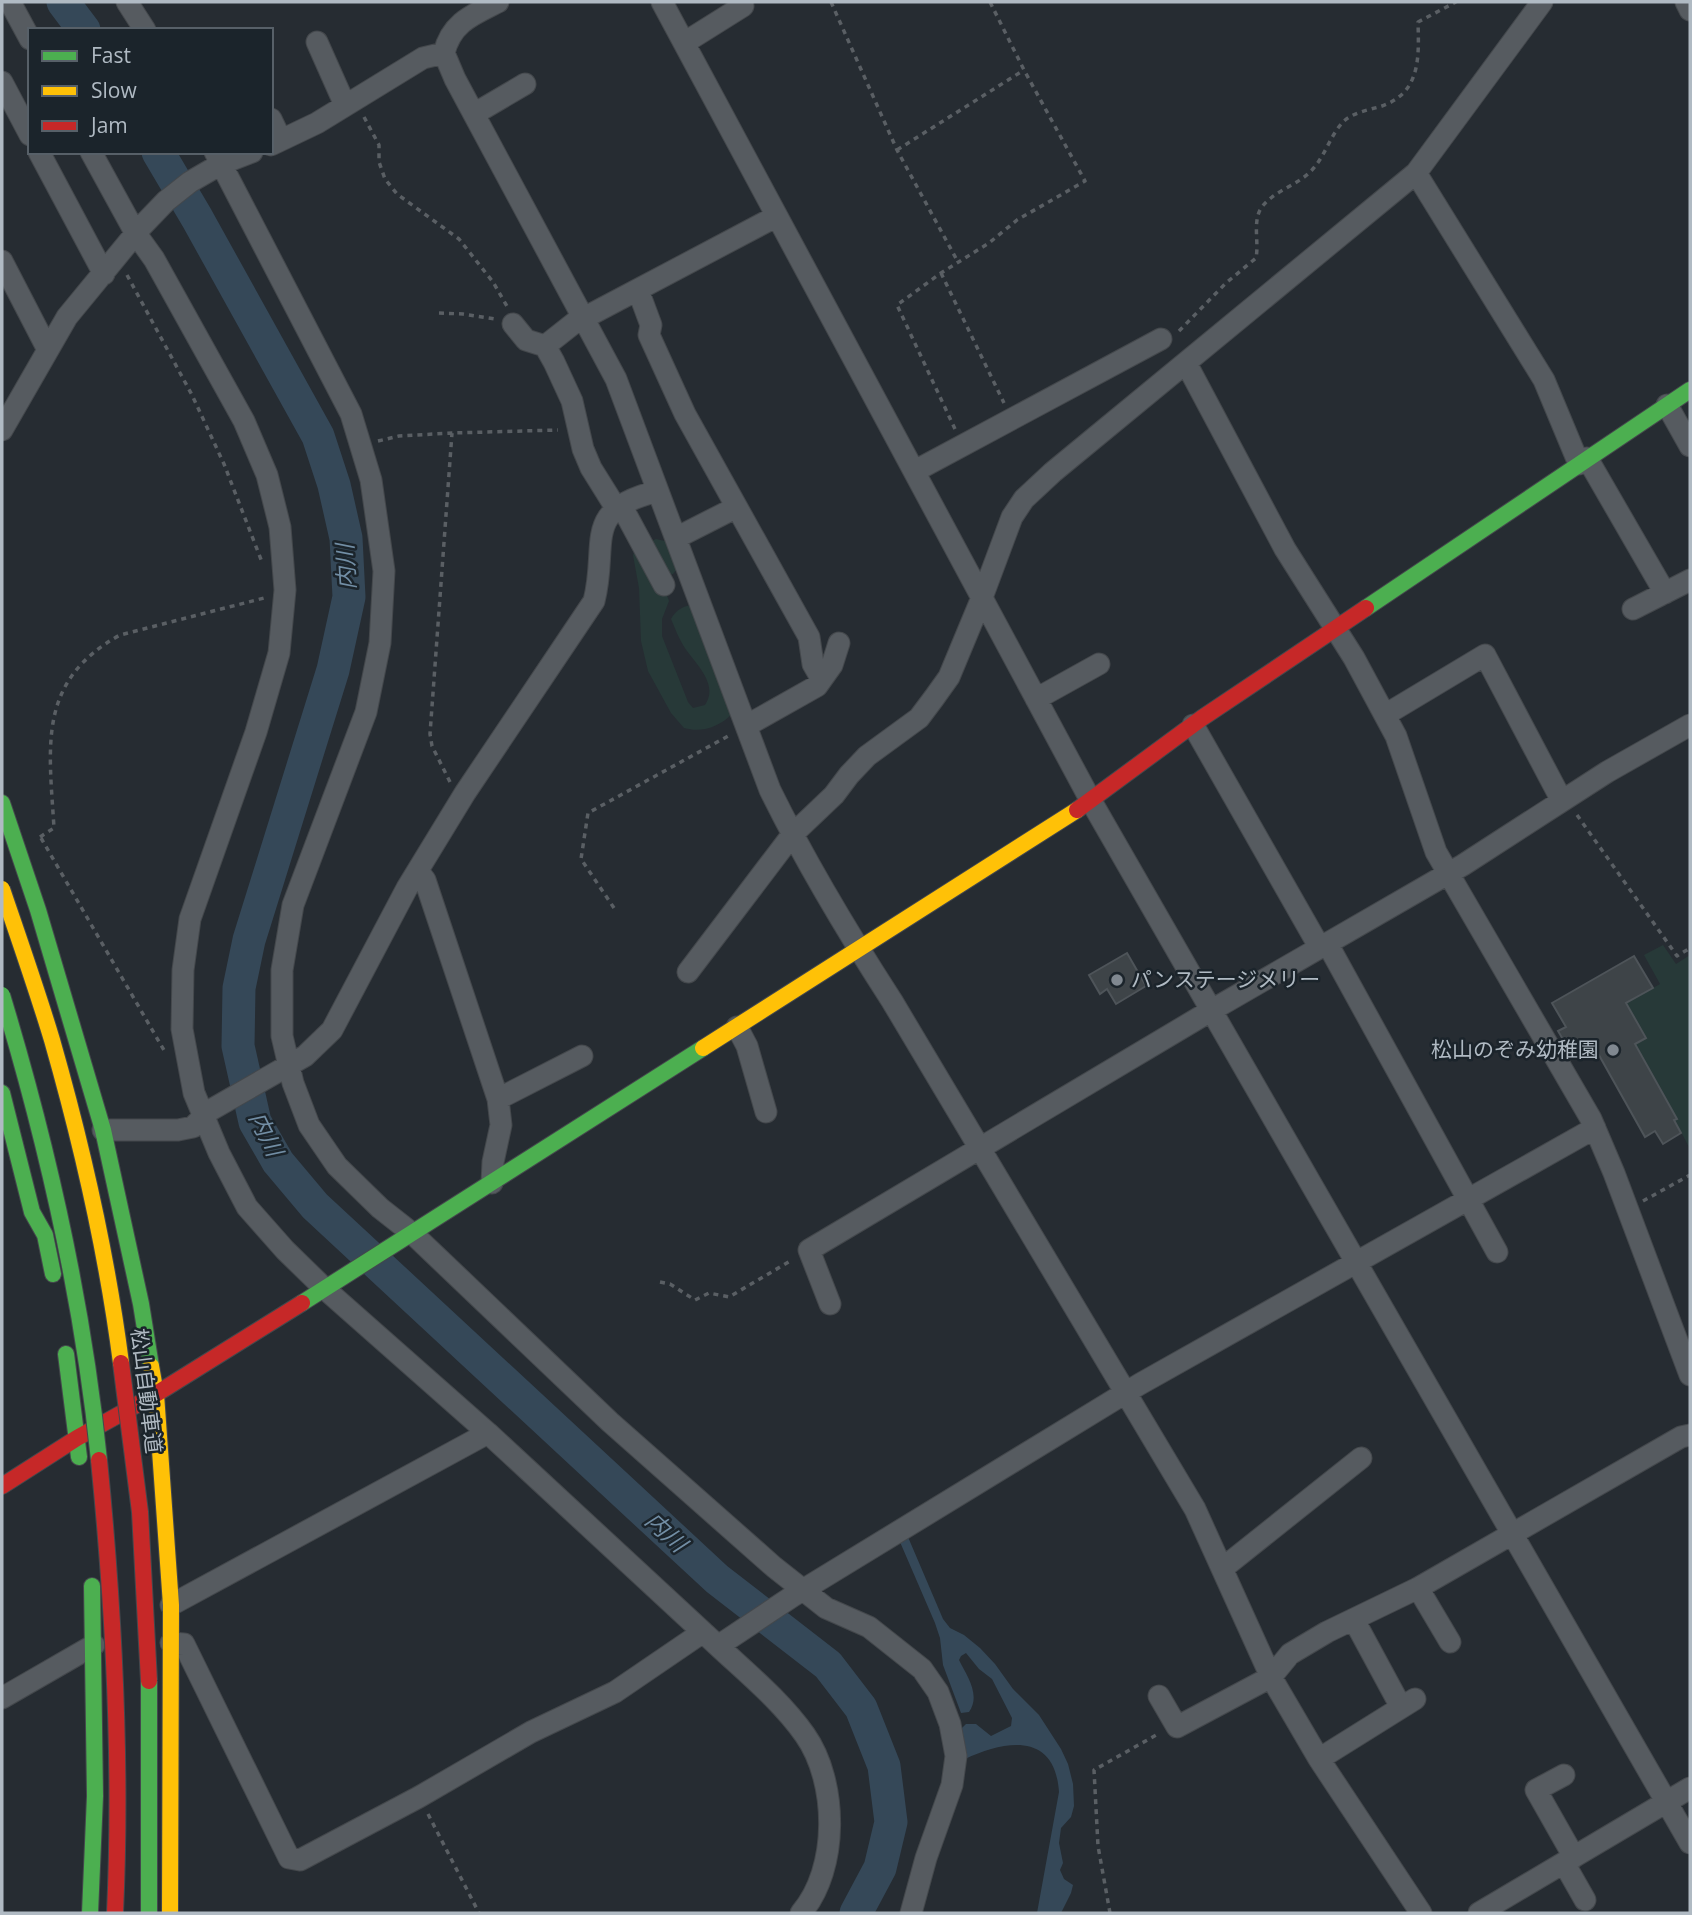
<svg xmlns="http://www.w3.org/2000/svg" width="1692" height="1915" viewBox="0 0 1692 1915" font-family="'Open Sans','Noto Sans JP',sans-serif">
<rect width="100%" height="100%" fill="#262c32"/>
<path fill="#273938" d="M656,539L669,542L678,568L673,574L668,575L665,590L669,601L662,619V636L688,702L693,708L705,705C720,683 693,662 683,645C678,637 675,628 671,619C676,610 684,605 694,605L732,714C719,727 702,733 684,728L671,713L648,671L641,641L639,588L633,555L636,548Z
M1663,945L1676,964L1690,955V1149L1635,1044L1646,1038L1626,1003L1660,984L1644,955Z"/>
<path fill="#354858" d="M908,1537L943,1619L950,1628L964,1635L980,1648L995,1664L1013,1689L1039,1715L1061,1749L1068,1764L1073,1784L1074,1806L1071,1817L1061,1828L1059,1843L1063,1863L1060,1870L1064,1879L1073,1885L1071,1893L1061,1913H1037L1059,1792C1055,1732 1006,1740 965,1759L962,1728L966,1724H976L991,1736L1011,1726L1012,1718L992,1679L979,1669L966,1653L961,1656L959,1660C967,1676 981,1695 969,1712L961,1713L943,1665L940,1638L935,1623L900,1542Z"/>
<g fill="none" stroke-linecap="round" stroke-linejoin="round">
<path stroke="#354858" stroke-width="33" d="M63,2L84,30
M158,152L197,218L318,436L334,485L346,538L349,597L333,670L249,940L239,988L238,1046L255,1122L278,1162L315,1206L717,1579L828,1665L861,1708L884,1766L891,1822L880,1868L856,1913"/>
</g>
<path fill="#3e4448" stroke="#4e5459" stroke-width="2" d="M1127,953L1146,986L1116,1004L1107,989L1100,994L1089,975Z
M1634,956L1653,988L1626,1003L1646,1038L1635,1044L1677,1119L1674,1120L1681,1133L1663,1144L1655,1131L1645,1137L1591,1041L1571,1053L1558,1031L1566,1027L1552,1003Z"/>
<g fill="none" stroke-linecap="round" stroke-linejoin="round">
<g stroke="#44484c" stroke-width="23">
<path id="street" d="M10,2L30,39
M127,2L145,30
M498,2C472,15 451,23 444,53L455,79L616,379L770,790C806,863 848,933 892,1001L1195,1509L1271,1677L1319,1759L1421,1913
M662,2L1091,801L1690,1843
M1686,2L1690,10
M317,42L345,105
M684,43L743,6
M2,82L30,135
M474,114L525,84
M271,119L281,140
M271,145L317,123L423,58L444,53
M39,152L104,274
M91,152L136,234L154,259L244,421L267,475L280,527L285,590L279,653L256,732L190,919L183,970L182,1029L194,1093L219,1153L247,1207L285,1250L325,1289L488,1433
M215,152L351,414L371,480L384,571L380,643L366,712L293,905L282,970V1036L293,1083L309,1125L337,1166L380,1208L413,1234L610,1422L774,1567L826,1608L869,1627L922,1669L938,1692L950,1724L956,1756L952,1785L926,1858L911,1913
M1416,173L1544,380L1579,464
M2,261L48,350
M638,290L651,325L649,335L685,414L809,637L813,664L821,678
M584,318L777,216
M513,324L526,340L545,346L554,362L572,401L583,449L591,468L616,508
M545,346L583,316
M1186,363L1285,549L1354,658L1396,736L1436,852L1591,1119L1614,1173L1690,1375
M1667,405L1690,446
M2,430L67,317L141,227L166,201L190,182L221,164L252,152
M1587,458L1665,593
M915,471L1161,339
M621,505L664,585
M676,538L735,508
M1633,609L1690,580
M1036,699L1099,664
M1385,715L1485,655L1562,801
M1193,725L1320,948
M746,726L817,686L832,665L839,643
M418,871L425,880L498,1099L501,1125L493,1162L492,1183
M1327,943L1497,1252
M688,972L792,835L834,795L849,775L867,756L919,718L934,698L949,677L981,600L1012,517L1024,499L1053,472L1416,173L1542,2
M737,1027L747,1046L766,1112
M498,1099L582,1056
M103,1130H178L193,1127L209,1111L305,1056L332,1030L407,888L465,793L594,601C609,543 580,510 658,491
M830,1304L809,1250L1212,1010L1463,865L1607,772L1690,725
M1223,1568L1361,1458
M1418,1588L1450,1642
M171,1605L488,1433L718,1646L793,1596L1140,1384L1595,1128
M1354,1620L1401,1707
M171,1643L184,1644L289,1858L300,1860L419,1797L531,1732L615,1692L703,1632
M718,1646C748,1674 781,1701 805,1735C838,1782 839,1869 801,1913
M1159,1696L1177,1727L1271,1677L1290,1654L1327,1632L1418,1588L1681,1437L1690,1435
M2,1698L94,1645
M1319,1759L1415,1699
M1564,1775L1536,1790L1574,1857
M1564,1863L1585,1900
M1479,1913L1690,1788"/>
</g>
<g stroke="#44484c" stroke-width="18">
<path id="fast" d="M1366,608L1690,390
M2,803L38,910L103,1130L141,1304L151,1366
M2,1093L32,1212L45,1235L53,1274
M302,1303L703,1048
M66,1354L79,1457
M90,1913L95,1796L92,1586"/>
</g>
<g stroke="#44484c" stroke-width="18">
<path id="slow" d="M703,1048L1077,810
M151,1366L156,1394L171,1605L170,1913"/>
</g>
<g stroke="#44484c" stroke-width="18">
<path id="jam" d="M1077,810L1202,718L1366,608
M2,1486L77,1438L156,1394L302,1303"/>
</g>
<path stroke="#5a5f64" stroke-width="3.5" stroke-dasharray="5 5" stroke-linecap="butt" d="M831,2L897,150L958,262
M364,117L379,145V162L385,179L397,194L459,239L493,282L508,308
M897,150L1024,70
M941,273L1004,403
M127,275L192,395L224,464L262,562
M439,313L463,314L495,319
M1179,331L1226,283L1256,258C1259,243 1253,224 1260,210C1270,192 1297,186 1311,171C1325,157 1330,135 1344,121C1353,113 1367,110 1379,107C1421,94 1419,58 1418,22L1456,2
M955,429L897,305L941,273L989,243L1017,220L1085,181L1024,70L990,2
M378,441L399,436L452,433L558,430
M450,782L432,746L430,734L452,433
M1577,815L1677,956L1690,948
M40,837L54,828C49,745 37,681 120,635L264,598
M41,838L165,1052
M614,908L581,859L588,813L730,735
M1643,1201L1690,1175
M660,1282L670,1284L695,1300L709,1293L729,1297L792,1260
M428,1814L479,1913
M1110,1913L1098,1846L1094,1770L1158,1734"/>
<use href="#street" stroke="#565b60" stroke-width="21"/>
<use href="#fast" stroke="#4caf50" stroke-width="16"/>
<use href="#slow" stroke="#ffc107" stroke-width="16"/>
<use href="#jam" stroke="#c62828" stroke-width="16"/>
<g stroke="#43484d" stroke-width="18" stroke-linecap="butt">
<path id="fast-bridge" d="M2,995C48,1147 83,1302 99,1460
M149,1913V1681"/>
</g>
<g stroke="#43484d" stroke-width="18" stroke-linecap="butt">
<path id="slow-bridge" d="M2,889C19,939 37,990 52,1040C82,1145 107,1255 121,1363"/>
</g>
<g stroke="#43484d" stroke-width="18" stroke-linecap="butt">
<path id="jam-bridge" d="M121,1363L140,1512L149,1681
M99,1460C114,1611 122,1762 115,1913"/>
</g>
<use href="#fast-bridge" stroke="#4caf50" stroke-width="16"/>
<use href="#slow-bridge" stroke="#ffc107" stroke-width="16"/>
<use href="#jam-bridge" stroke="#c62828" stroke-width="16"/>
</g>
<g fill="#808890" stroke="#1b242b" stroke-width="2.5">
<circle cx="1117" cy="980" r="7"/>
<circle cx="1613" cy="1050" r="7"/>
</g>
<g text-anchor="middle" stroke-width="5" stroke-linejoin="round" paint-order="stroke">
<g font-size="21" fill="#b0bac3" stroke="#1b242b" text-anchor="start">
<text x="1131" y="987">パンステージメリー</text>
<text x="1599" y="1057" text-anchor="end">松山のぞみ幼稚園</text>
</g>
<g font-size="21" fill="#b0bac3" stroke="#1b242b">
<text transform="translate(146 1391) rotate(83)" y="7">松山自動車道</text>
</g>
<g font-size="23" font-style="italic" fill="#728ea5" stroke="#1b242b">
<text transform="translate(346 567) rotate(-93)" y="8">内川</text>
<text transform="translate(266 1134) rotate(64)" y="8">内川</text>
<text transform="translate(666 1532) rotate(43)" y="8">内川</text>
</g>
</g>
<rect width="1692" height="1915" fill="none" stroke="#b0bac3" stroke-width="7"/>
<rect x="28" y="28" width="245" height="126" fill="#1b242b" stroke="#576068" stroke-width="2"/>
<rect x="42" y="51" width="35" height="10" fill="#4caf50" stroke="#576068" stroke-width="2"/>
<text x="91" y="63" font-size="21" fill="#b0bac3">Fast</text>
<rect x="42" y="86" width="35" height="10" fill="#ffc107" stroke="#576068" stroke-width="2"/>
<text x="91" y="98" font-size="21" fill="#b0bac3">Slow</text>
<rect x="42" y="121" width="35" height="10" fill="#c62828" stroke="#576068" stroke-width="2"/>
<text x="91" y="133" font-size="21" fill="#b0bac3">Jam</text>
</svg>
